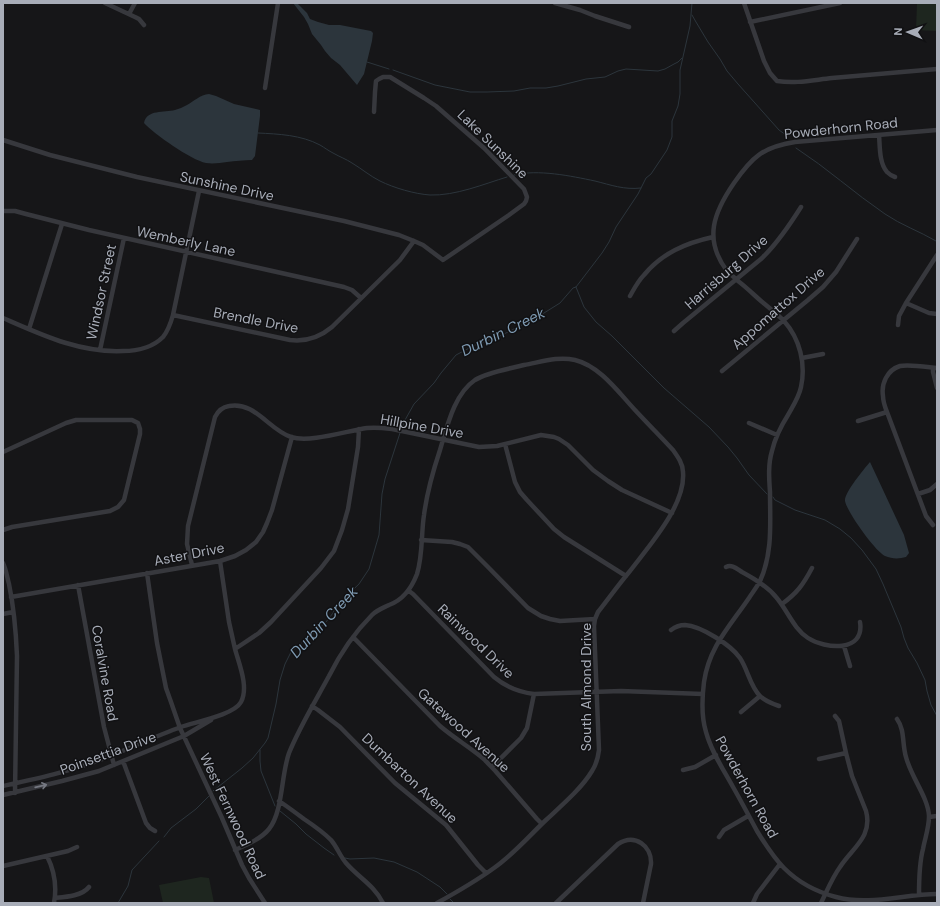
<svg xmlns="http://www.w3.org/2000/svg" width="940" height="906" viewBox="0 0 940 906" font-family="'DM Sans',sans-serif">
<rect width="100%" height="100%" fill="#161618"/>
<path fill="#1e261f" d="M917,3H937V31L916,30Z
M201,877L209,878L214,903H163L159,885Z"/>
<path fill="#2c353c" d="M293,3H297L307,13L310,19L318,22L329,25H340L371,31L373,33L372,41L364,74L357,85L340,65L331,58L325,51L321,45L312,34L308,24L304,17Z
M209,94L216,96L234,104L260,110V116L255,156L252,160C244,160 235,161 227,162C220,163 213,164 206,163C191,160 154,134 144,123C147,109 164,113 175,110C179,109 183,107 187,105C194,101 200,95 209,94Z
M870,462L904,535L909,553L906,557C899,559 892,559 885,556C875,551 847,512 845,501C844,493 864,469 870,462Z"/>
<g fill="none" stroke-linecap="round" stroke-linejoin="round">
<path stroke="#2c353c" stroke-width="1" d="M692,15L696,22L708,42L720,59L727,71L738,84L779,130L786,135
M367,62L389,69
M393,70L435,85L470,92H487L514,91L530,88H546L558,86L586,79L605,77L618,71L626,69L658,71L665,69L674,64L678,62L682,58
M258,133C279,134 301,135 320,145C325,148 329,151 333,153C340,157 346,159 352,163C362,169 370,176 380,181C394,188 415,194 430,195C455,196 484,184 507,177
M796,148C827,168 854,193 885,214C901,225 919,231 936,241
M514,175C538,169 571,176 595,181C611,185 624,190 641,188
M576,287L584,307L596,322L612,336L664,388L709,427L728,447L737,458L749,475L767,494
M402,428L405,420L414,404L434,383L441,373L456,355L475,345L500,336L518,327L544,313L560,303L573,288L576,287L602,253L609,242L616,227L638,194L646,178L651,174L667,150L672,137V121L678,106L680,94V70L690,26L692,3
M773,497L775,500L795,510L825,520L840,529L851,538L862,550L876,569L883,584L901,627L904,638L908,648L917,663L925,680L927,691L931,705L937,716
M260,750V761L261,771L275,806
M213,791L242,768L253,758L265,743L268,738L276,704L280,680L285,664L291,652L316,631L326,622L333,613L336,606L359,584L369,569L379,535L382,494L385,479L400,433
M280,811L296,824L306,834L324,848L334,855
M164,837L171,828L196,809L209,796
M345,858L350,859L374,858L394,862L417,872L440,887L447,894
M450,899L454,903
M118,903L128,886L132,870L159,841"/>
<path stroke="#37383d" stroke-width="4.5" d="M105,3L135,17L139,19L144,25
M555,3L580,10L595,16L629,27
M744,3L764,61L770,73L777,81C796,84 813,80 832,78C867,75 902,72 937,69
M129,14L135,3
M750,22L840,3
M265,88L278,3
M937,130L795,142C763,147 752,157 734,183C714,212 703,239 727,271C730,275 735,277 738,281C746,287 753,294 761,301C768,307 777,314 784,321C800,339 806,364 801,387C799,397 793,406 788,415C781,426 775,438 772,451C768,464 769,478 770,492C770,522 773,553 760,581C757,587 752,593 749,598C730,626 709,647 704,682C702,698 701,716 706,732C711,751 723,769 733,787C741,801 749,816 757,831C765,844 773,857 784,868C798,882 817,892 836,897C869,906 904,894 937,894
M879,135C880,146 879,163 887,172C889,174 892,176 895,177
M3,140L50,155L137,177L344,221L399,235L414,241L423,245L443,260L509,215L524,204L526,201L527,197L524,189L484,148L436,106L424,98L390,77H383L379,79L376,81L375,92L374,112
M3,211H15L26,214L89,230L344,287L352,290L361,298
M630,296C634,289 638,281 644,275C662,253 686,243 713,237
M906,303L929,313L937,314
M173,315L290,340C306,342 320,337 332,327L400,260L414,241
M3,318C42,335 80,353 123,351C138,351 152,348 163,337C168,331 171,322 173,315L199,191
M898,325L899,316L906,303L937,255
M29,329L62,224
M674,331L683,323L761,259C777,244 789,226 801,207
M100,350L124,238
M802,358L823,354
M933,368V372L937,388
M722,371L808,300L823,287L836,272L857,239
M858,421L887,412
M749,423L777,435
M505,444L515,482L520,492L527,500L554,529L564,537L626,576
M3,452L66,423L76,420H132L138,423L140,429V434L124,500L118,507L110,511L12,527L3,530
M918,494L930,490L937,484
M933,525L926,516L887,412C885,407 883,401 883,396C881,384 887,370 900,366C909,364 927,367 937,368
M421,540L452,542L460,544L468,547L487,566L528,608L541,616L550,619L560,621L595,619
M220,561L229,622L235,649
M3,563C6,569 7,577 9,584C14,608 16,632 17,656L15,793
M192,565L187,544L188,526L215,417C218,411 223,407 229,406C255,401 269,430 291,437C310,443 346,431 367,428C375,427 384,428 392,429L479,447L497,446L541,435L554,437L559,439L568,445L593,470L608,481L622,490L672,513
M726,567C732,564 737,569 742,572C755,579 767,586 776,597C788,611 793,628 808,638C825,649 865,653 860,622
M147,573L157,643L166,688L171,702L180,728L222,818L242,865L249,878L265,903
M78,585L104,727L114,765
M409,591L413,594L494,677C506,687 518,692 534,694L621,691L703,694
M11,597L220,561L235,556L246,550L256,542L263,532L267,523L272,510L292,437
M782,604C797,593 803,585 812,568
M3,614L13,612
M671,630C675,627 679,625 685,625C701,626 731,645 740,658C748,670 750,686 760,696C765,701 773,704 779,706
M353,637L440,726C454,738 471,748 485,760C489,765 494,769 498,774L537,819L542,824
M844,646L850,666
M312,706L318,710L340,727L395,783L446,825L478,865L486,873
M741,712L760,696
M897,719C905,730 902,744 906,757C911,777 928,797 929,816C929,828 925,838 923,849C919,864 919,880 919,895
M819,759L846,753
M123,761L146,823L150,828L155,831
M492,767L521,738L527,728L534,694
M683,770L695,767L716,755
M3,786C35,779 68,772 100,760C127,750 153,737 181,727C195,722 234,715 241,702C249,687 239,664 235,649L259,633L271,622L321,568L334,551L342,530L348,509L358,447L359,429
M3,795L62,781L99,771L184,736L211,720
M279,801C288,807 296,813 304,819C313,825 323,832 331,840C337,847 340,856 346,863C359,878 373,884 383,903
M929,817L937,816
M719,837L724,830L748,816
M235,850C246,845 261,839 269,829C283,812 281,775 289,753C299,728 316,700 329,676C340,654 354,633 372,615C377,610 383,608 389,605C403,600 412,587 417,574C423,555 421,534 424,515C427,492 433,471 440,450C447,427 454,394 475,380C488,372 509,369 524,365C541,362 558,356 575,360C600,366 619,393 635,410C648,424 661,437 673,450C678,457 683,464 683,472C686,505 649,546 630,571C619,584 609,598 598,612L595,619L594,626L599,750C598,758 596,765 592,771C582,788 561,806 546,820C529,836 514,854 494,868C476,881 457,892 437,903
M47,856C54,870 57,887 54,903
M3,866L68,851L77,847
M55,898C66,897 82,896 89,887
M556,903L618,844C635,833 652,846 651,864L643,903
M753,903L757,894L780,864
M821,903C827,891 832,878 840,867C852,848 873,837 866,811L852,776L846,753L839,721L835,716"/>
</g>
<defs><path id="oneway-shaft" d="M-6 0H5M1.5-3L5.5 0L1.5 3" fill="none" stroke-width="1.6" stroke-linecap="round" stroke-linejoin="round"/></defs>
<use stroke="#757881" href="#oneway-shaft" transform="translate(41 786) rotate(-13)"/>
<g text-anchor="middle" stroke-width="3" stroke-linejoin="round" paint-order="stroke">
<g font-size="14" fill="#a8adb8" stroke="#111113">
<text transform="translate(841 128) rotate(-6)" y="5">Powderhorn Road</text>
<text transform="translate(493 144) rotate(44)" y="5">Lake Sunshine</text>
<text transform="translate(227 186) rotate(12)" y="5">Sunshine Drive</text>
<text transform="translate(186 241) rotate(12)" y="5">Wemberly Lane</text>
<text transform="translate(726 272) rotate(-41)" y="5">Harrisburg Drive</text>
<text transform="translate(101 292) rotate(-78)" y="5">Windsor Street</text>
<text transform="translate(778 308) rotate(-41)" y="5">Appomattox Drive</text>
<text transform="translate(256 320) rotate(11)" y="5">Brendle Drive</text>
<text transform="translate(422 426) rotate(10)" y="5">Hillpine Drive</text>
<text transform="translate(189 554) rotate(-11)" y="5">Aster Drive</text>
<text transform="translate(476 641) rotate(44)" y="5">Rainwood Drive</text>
<text transform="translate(105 673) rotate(80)" y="5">Coralvine Road</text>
<text transform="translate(586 687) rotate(-90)" y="5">South Almond Drive</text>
<text transform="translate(464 730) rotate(42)" y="5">Gatewood Avenue</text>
<text transform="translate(108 753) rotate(-20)" y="5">Poinsettia Drive</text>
<text transform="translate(410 778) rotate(43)" y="5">Dumbarton Avenue</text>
<text transform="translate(747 787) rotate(61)" y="5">Powderhorn Road</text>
<text transform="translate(233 816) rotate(65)" y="5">West Fernwood Road</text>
</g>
<g font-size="15" font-style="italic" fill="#7f9bb3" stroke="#111113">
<text transform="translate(503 332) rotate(-26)" y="5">Durbin Creek</text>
<text transform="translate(324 622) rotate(-47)" y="5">Durbin Creek</text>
</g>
</g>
<rect width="940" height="906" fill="none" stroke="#a8adb8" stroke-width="8"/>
<g transform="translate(908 32) rotate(272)" stroke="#111113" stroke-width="3" paint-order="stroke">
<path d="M0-3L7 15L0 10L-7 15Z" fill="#a8adb8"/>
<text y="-6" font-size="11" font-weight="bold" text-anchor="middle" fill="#a8adb8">N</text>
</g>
</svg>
